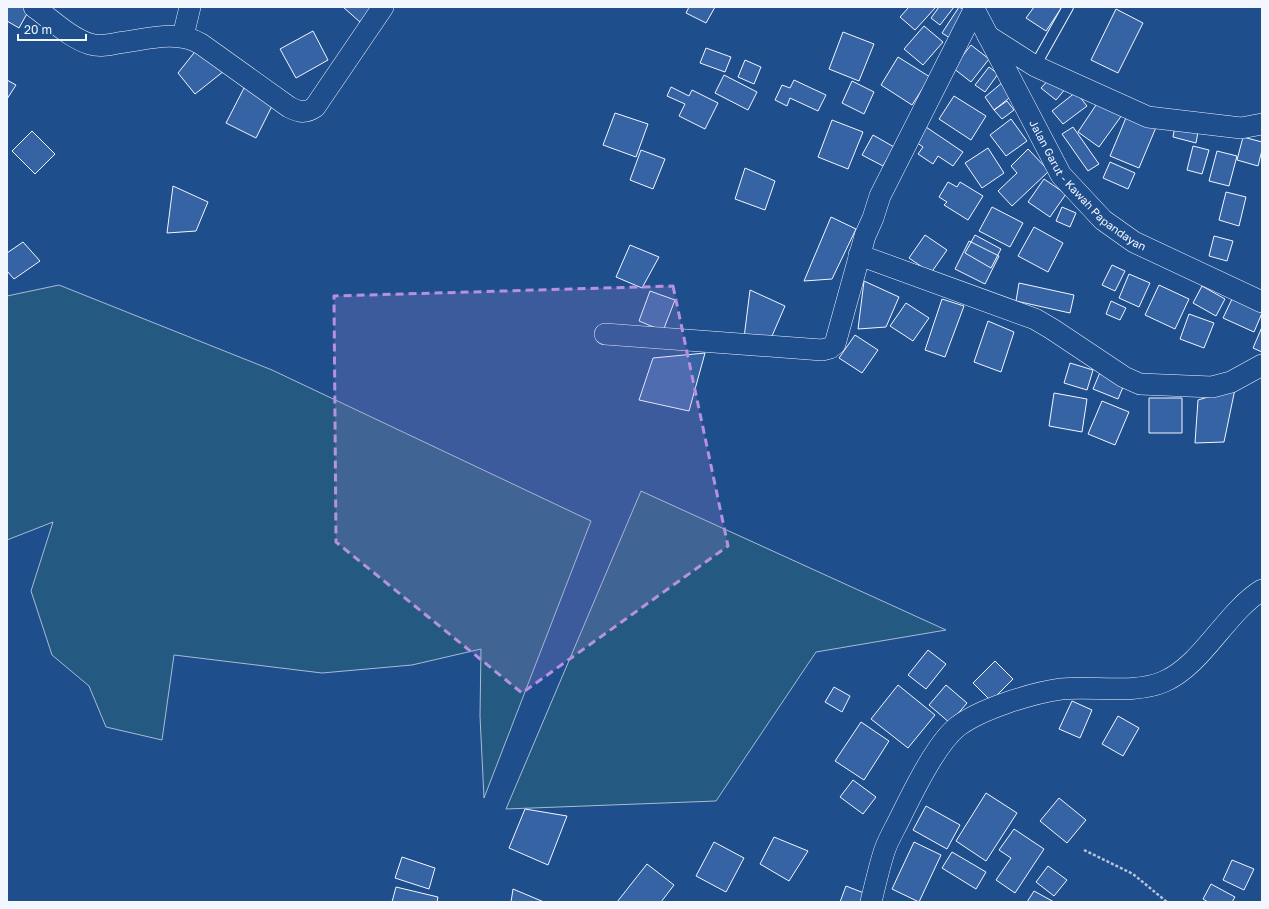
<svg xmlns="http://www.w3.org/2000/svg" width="1269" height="909" viewBox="0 0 1269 909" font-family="'Golos Text',sans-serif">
<rect width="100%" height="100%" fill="#1f4e8c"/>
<path fill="#245a82" stroke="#a8bbd7" d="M59,285L272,370L591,521L484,798L480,716L481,649L412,665L322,673L174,655L162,740L106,727L89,686L52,655L31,591L53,522L7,540V296Z
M641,491L946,630L816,652L716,801L506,809Z"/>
<path fill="#3563a3" stroke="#f2f6ff" d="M7,7H24L29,10L19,28L7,21Z
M343,7H372L360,22Z
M689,7H715L706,23L686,13Z
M909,7H936L915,30L900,17Z
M939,7H954L940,25L931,18Z
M959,7L971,13L953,40L942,33Z
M1034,7H1062L1046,31L1026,18Z
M1116,9L1143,23L1118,73L1091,60Z
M924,26L943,42L923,65L904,49Z
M313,31L328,60L296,78L280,49Z
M843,32L874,44L859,81L829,69Z
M201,44L224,71L195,94L178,73Z
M971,45L989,59L971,82L953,68Z
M706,48L731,57L725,72L700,63Z
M898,57L930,77L912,105L881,85Z
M745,60L761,67L754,84L738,77Z
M989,67L998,74L985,92L975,85Z
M724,75L757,92L748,110L715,93Z
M1052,76L1066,88L1056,100L1041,88Z
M7,80L16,85L7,99Z
M794,80L826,95L818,111L790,98L787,106L775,100L782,85L790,88Z
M852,81L874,92L864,114L842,103Z
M1003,82L1013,95L994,110L985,97Z
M671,87L689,96L692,90L718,103L705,129L679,116L685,104L667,96Z
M244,88L274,102L256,138L226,123Z
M1076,92L1087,106L1063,124L1052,111Z
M954,96L986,116L971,140L939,119Z
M1100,99L1122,115L1099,147L1078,132Z
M1007,101L1014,110L1002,119L994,110Z
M615,113L648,124L636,157L603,145Z
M1128,113L1157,125L1139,168L1110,156Z
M1011,119L1027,141L1006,156L990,135Z
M832,120L863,132L848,169L818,157Z
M1175,126L1198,132L1196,143L1173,137Z
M926,127L963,152L953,166L938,156L933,164L918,154L923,147L916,142Z
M1073,127L1099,164L1088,171L1062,134Z
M32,131L55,154L35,174L12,151Z
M873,135L894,147L883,166L862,155Z
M1243,137L1262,142V150L1258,166L1237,160Z
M1193,146L1209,150L1202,174L1187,170Z
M988,148L1004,173L982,188L965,163Z
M1028,149L1049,171L1012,206L998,191L1017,173L1011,166Z
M641,150L665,159L653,189L630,180Z
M1217,151L1237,156L1229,186L1209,181Z
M1110,162L1135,173L1128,189L1103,178Z
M745,168L775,181L765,210L735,199Z
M1044,179L1066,194L1050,217L1028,202Z
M948,182L957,187L960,182L983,196L968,220L944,205L947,202L939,197Z
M173,186L208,202L196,231L167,233Z
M1226,192L1246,197L1239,226L1219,220Z
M992,207L1023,223L1010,247L979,231Z
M1062,207L1076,213L1070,227L1056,221Z
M831,217L856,229L832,279L804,281Z
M1034,227L1063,243L1048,272L1018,256Z
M925,235L947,250L931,273L909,258Z
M975,235L1001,249L991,268L965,253Z
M1214,236L1233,241L1227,261L1209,256Z
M969,241L999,256L985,284L955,269Z
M23,242L40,261L14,279L7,271V253Z
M630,245L659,257L642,288L616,277Z
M1112,265L1125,271L1115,291L1102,285Z
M1129,274L1150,283L1139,307L1119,298Z
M864,281L899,297L886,327L858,329Z
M1019,283L1074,295L1070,313L1016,301Z
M1159,285L1189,299L1175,329L1145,315Z
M1202,286L1225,299L1216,316L1193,303Z
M750,290L785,306L772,336L744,338Z
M650,291L675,300L663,331L639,321Z
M942,299L964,306L945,357L925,350Z
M1232,299L1262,313L1254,332L1223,318Z
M1111,301L1126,308L1120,320L1106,314Z
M906,303L929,318L913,341L890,326Z
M1189,314L1214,323L1204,348L1180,339Z
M988,321L1014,332L1001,372L974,362Z
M1262,327V352L1253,348Z
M855,335L878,350L862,373L839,358Z
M705,353L689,411L639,400L653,358Z
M1070,363L1093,370L1087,390L1064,383Z
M1101,370L1126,380L1118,399L1093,389Z
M1235,389L1224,442L1195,443L1198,400Z
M1054,393L1087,399L1082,432L1049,426Z
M1149,398H1182V433H1149Z
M1102,401L1129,412L1115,445L1088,434Z
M928,650L946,664L926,689L908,675Z
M995,661L1013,679L991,701L973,683Z
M898,685L935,715L908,748L871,719Z
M946,685L967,703L950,723L929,705Z
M834,687L850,696L842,712L825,702Z
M1072,701L1092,710L1080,738L1059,729Z
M1118,716L1139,728L1123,756L1102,744Z
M861,722L889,741L864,780L835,761Z
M853,780L876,797L863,814L840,797Z
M986,793L1017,813L986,861L956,841Z
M1059,798L1086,820L1067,843L1040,821Z
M926,806L960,825L947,849L913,830Z
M525,809L567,816L548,865L509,848Z
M1014,829L1044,849L1015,893L996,880L1011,858L999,850Z
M774,837L808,851L789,881L760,864Z
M714,842L744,858L726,892L696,876Z
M914,842L941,855L919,902L892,889Z
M952,852L986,872L976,889L942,868Z
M402,857L435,868L429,889L395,878Z
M1232,860L1254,869L1244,890L1223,880Z
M647,864L674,885L661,902H617Z
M1048,866L1067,880L1054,896L1036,882Z
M1211,884L1235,897L1232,902H1208L1203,899Z
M846,886L864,893L860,902H840Z
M396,887L438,897L437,902H392Z
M513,889L544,902H511Z
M1034,891L1054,902H1027Z"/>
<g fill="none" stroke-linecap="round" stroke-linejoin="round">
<g stroke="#f2f6ff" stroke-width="12">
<path id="service" d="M1035,66L1068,7"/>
</g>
<g stroke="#f2f6ff" stroke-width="22">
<g id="minor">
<path d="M34,7C51,19 70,38 90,44C99,47 109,45 118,43C145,40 176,29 201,44L289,107C299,112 305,114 315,107L383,7"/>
<path id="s1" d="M973,7L1061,175L1103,220L1134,242L1262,302"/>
<path d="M183,36L190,7"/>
<path d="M988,36L1035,66L1148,117L1241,128L1262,124"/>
<path d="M859,255L1035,319L1052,329L1124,377L1140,384L1212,387L1231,382L1262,365"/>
<path d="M605,334L822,350L830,348L835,344L865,236L873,218L880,196L974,10"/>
<path d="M871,902C875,885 879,868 884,852C887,842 893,832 898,822C911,796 935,745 957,727C980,709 1032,693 1061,689C1093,686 1135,694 1163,682C1202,666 1226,612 1262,590"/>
</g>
</g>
<path stroke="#b3c4dc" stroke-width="2.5" stroke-dasharray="3 2" stroke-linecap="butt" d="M1084,850L1133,874L1167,902"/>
<use href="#service" stroke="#1f4e8c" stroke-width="10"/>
<use href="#minor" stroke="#1f4e8c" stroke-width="21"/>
</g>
<path fill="#b691df" fill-opacity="0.2" stroke="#b691df" stroke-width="3" stroke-dasharray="8 5" stroke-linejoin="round" d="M673,286L728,546L522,693L336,542L334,296Z"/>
<g text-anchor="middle" stroke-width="3" stroke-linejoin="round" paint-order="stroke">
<g font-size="11" fill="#f2f6ff" stroke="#1f4e8c">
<text dy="4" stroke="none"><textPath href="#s1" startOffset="215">Jalan Garut - Kawah Papandayan</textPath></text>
</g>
</g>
<rect width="1269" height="909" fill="none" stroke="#f2f6ff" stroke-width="16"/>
<path d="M18 34v6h68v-6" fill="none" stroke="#f2f6ff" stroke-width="2"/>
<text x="24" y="34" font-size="12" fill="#f2f6ff" stroke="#1f4e8c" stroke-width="3" paint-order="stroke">20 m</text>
</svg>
